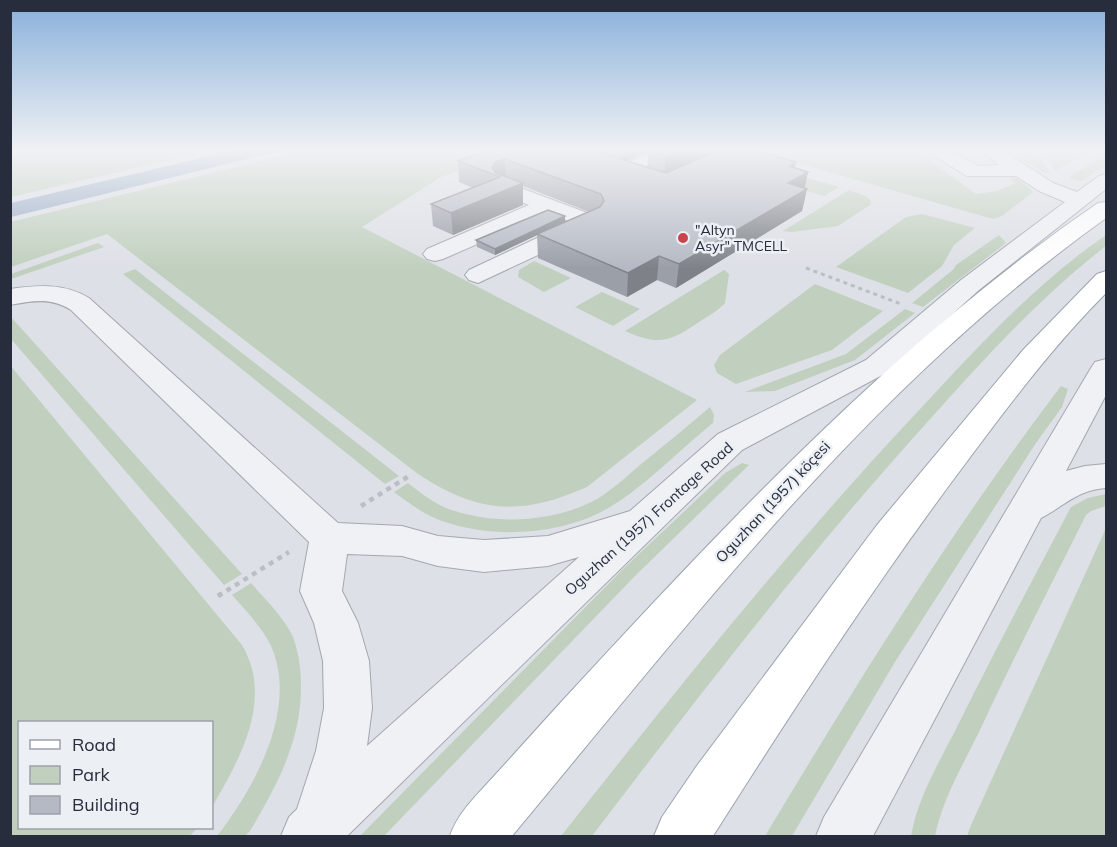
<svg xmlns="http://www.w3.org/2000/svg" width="1117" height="847" viewBox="0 0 1117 847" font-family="Mulish,sans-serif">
<rect width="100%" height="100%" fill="#dde0e6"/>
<path fill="#c1d0be" d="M10,150H213L11,197Z
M306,150H516L441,177L362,227L697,400L587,487C521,516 479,514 418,474L107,234L11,267L10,222Z
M752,150H916L976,194L997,191L1015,183L1007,176C1017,175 1025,185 1033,192L1002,216L993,219Z
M1006,150H1036L1051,174L1043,172Z
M1042,150H1091L1055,171Z
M1106,154V165L1081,181L1068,178Z
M804,177L839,187L824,196L789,186Z
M849,190L866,196L871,201L870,205L838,226L792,232L783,231Z
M922,214L975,228L954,245L942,266L908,293L836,267L906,217Z
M999,235L1006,243L923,307L912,303L954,269L956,265Z
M1106,235V246C1041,296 987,356 932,417C811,550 701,693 592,836H561C676,690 793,544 921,408C979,346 1036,283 1106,235Z
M98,243L104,247L11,279V274Z
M534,261L571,278L544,292L518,277L519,270Z
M135,269L399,476L385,484L123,274Z
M724,270L729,274L725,303C718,311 708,316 699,322C670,342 658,346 625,331Z
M815,284L883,311L832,350L736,384L717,373L714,365L720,355Z
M602,292L640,309L613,326L575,307Z
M905,309L915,313L855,360L775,391L745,392L846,354Z
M11,317L242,574L224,585L11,339Z
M10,365L242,645C274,699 240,759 212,807V722H20V828H197L190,836H11Z
M1061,386L1068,389L1062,407L1036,443L895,662L792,836H765C857,683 952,529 1061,386Z
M710,407L714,415L713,423C682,448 644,487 610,507C564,535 495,539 445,522C426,516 410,504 394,492L408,483C422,494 437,506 455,511C499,525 555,522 597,499C612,490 626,477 640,465C663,446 687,427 710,407Z
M742,463L749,465L635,576L384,836H360L624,568L725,473Z
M1106,494V506L1091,511L1086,515C1050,587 1013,659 979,732C963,765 942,800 935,836H911C918,796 941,759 959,723C995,650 1033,579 1071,507L1088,498Z
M1106,528V836H967L971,825Z
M251,583C265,599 284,617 293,637C299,653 301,670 301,687C301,742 277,785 250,831L245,836H217C254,788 299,709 271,646C262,627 246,611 232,595Z"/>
<path fill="#98abc6" d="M235,150H284L11,217V203Z"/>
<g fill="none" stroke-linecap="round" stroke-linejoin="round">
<g stroke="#a3a7b0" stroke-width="2">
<path id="minor" d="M658,150H682L679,154L630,176H616L613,172L616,168Z
M928,150H950L978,166L999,165L980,150H1002L1053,183L1077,192L1099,176L1106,174V189L979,290L888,372L742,450L347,836H281L289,817L297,809L316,751L324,708L323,661L314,623L300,591L309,542L71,310C51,297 32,301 10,305V289C39,285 64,283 89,298L338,523L402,526L438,536L484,540L548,536L630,511L718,434L866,360L961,280L1065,202L1039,191L1016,176H967L931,154ZM347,554L402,556L438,566L484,572L548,566L579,557L367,746L372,708L369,661L358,623L342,591Z
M505,182L598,217L601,222L598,227L478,283L469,280L465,275L469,270L571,222L548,213L443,259L435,261L427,259L423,254L427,249L529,205L498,192L495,188L498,184Z
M1106,359V395L1066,471L1085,466L1106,464V488C1077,490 1066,505 1041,518L873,836H816L824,817L1091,368L1095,362Z"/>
</g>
<g stroke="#9ca3b1" stroke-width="2">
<path id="major" d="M1106,202V218C870,387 696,615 512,836H450C458,812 478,794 495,775C518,750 540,725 563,700C730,519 894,343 1098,203Z
M1106,271V293C1054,345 1009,405 965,464C875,584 793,710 713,836H654L662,817L696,767L877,525L1023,350L1097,274Z"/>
</g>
<path stroke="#bbbec5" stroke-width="3" stroke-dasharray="4 4" stroke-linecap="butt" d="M806,268L901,304"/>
<path stroke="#bbbec5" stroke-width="4.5" stroke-dasharray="5 5" stroke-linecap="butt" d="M361,506L409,476
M218,596L289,552"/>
<path stroke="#bbbec5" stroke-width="5" stroke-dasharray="7 7" stroke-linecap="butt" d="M218,596L221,594"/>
<use href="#minor" fill="#eff1f5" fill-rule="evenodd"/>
<use href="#major" fill="#fff" fill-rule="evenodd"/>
</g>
<path fill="#9b9fa8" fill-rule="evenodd" d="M490,150H711V154L795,168L808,172L805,188L807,189L802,211L676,288L657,280L627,297L538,258L537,235L495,255L477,247L476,240L565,222L589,212L523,186V205L453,235L433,226L431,204L473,188L459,182L458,161ZM649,151L647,167L627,161Z"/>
<path fill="#7e8288" d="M623,150H652H649V151L622,163Z
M679,150H711V154L664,177L666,156Z
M505,159L506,180L500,177L492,168L495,162Z
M796,162L792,181L808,172L804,190L807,189L802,211L676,288L679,264L789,166Z
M523,183V205L453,235L451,213Z
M565,216V222L495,255V249Z
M659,256L657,280L627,297L628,273Z"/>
<path fill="#b4b9c3" stroke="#7e8288" stroke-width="1.5" d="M490,150H592L666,173L720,150H753L796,162L789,166L808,172L788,183L807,189L679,264L659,256L628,273L537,234L600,207L604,201L601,194L505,159L495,162L492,168L496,173L523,183L451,213L431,204L500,177L458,161Z
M649,150H679L666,156Z
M548,210L565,216L495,249L476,240Z"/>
<linearGradient id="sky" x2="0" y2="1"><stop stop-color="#88b0da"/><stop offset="0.56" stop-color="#f0f1f4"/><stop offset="1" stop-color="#f0f1f4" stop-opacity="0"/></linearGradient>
<rect width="1117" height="268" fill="url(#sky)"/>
<circle fill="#c9444e" stroke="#eceff4" stroke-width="2" cx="683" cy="238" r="6"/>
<g text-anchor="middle" stroke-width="5" stroke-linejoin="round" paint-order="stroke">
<g font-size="14" fill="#272d3c" stroke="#eceff4" text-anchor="start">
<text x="695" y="235">"Altyn<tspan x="695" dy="16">Asyr" TMCELL</tspan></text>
</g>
<g font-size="15" fill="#272d3c" stroke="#eceff4">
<text transform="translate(773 502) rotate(-47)" y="5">Oguzhan (1957) köçesi</text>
<text transform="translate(649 519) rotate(-42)" y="5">Oguzhan (1957) Frontage Road</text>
</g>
</g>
<rect width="1117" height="847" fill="none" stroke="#272d3c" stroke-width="24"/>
<rect x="18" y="721" width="195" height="108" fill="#eceff4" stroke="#9da1aa" stroke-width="1.5"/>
<rect x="30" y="740" width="30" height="9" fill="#ffffff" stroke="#9da1aa" stroke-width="1.5"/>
<text x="72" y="751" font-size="18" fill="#272d3c">Road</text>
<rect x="30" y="766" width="30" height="18" fill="#c1d0be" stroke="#9da1aa" stroke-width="1.5"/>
<text x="72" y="781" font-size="18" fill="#272d3c">Park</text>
<rect x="30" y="796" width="30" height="18" fill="#b4b9c3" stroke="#9da1aa" stroke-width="1.5"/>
<text x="72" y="811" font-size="18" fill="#272d3c">Building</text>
</svg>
